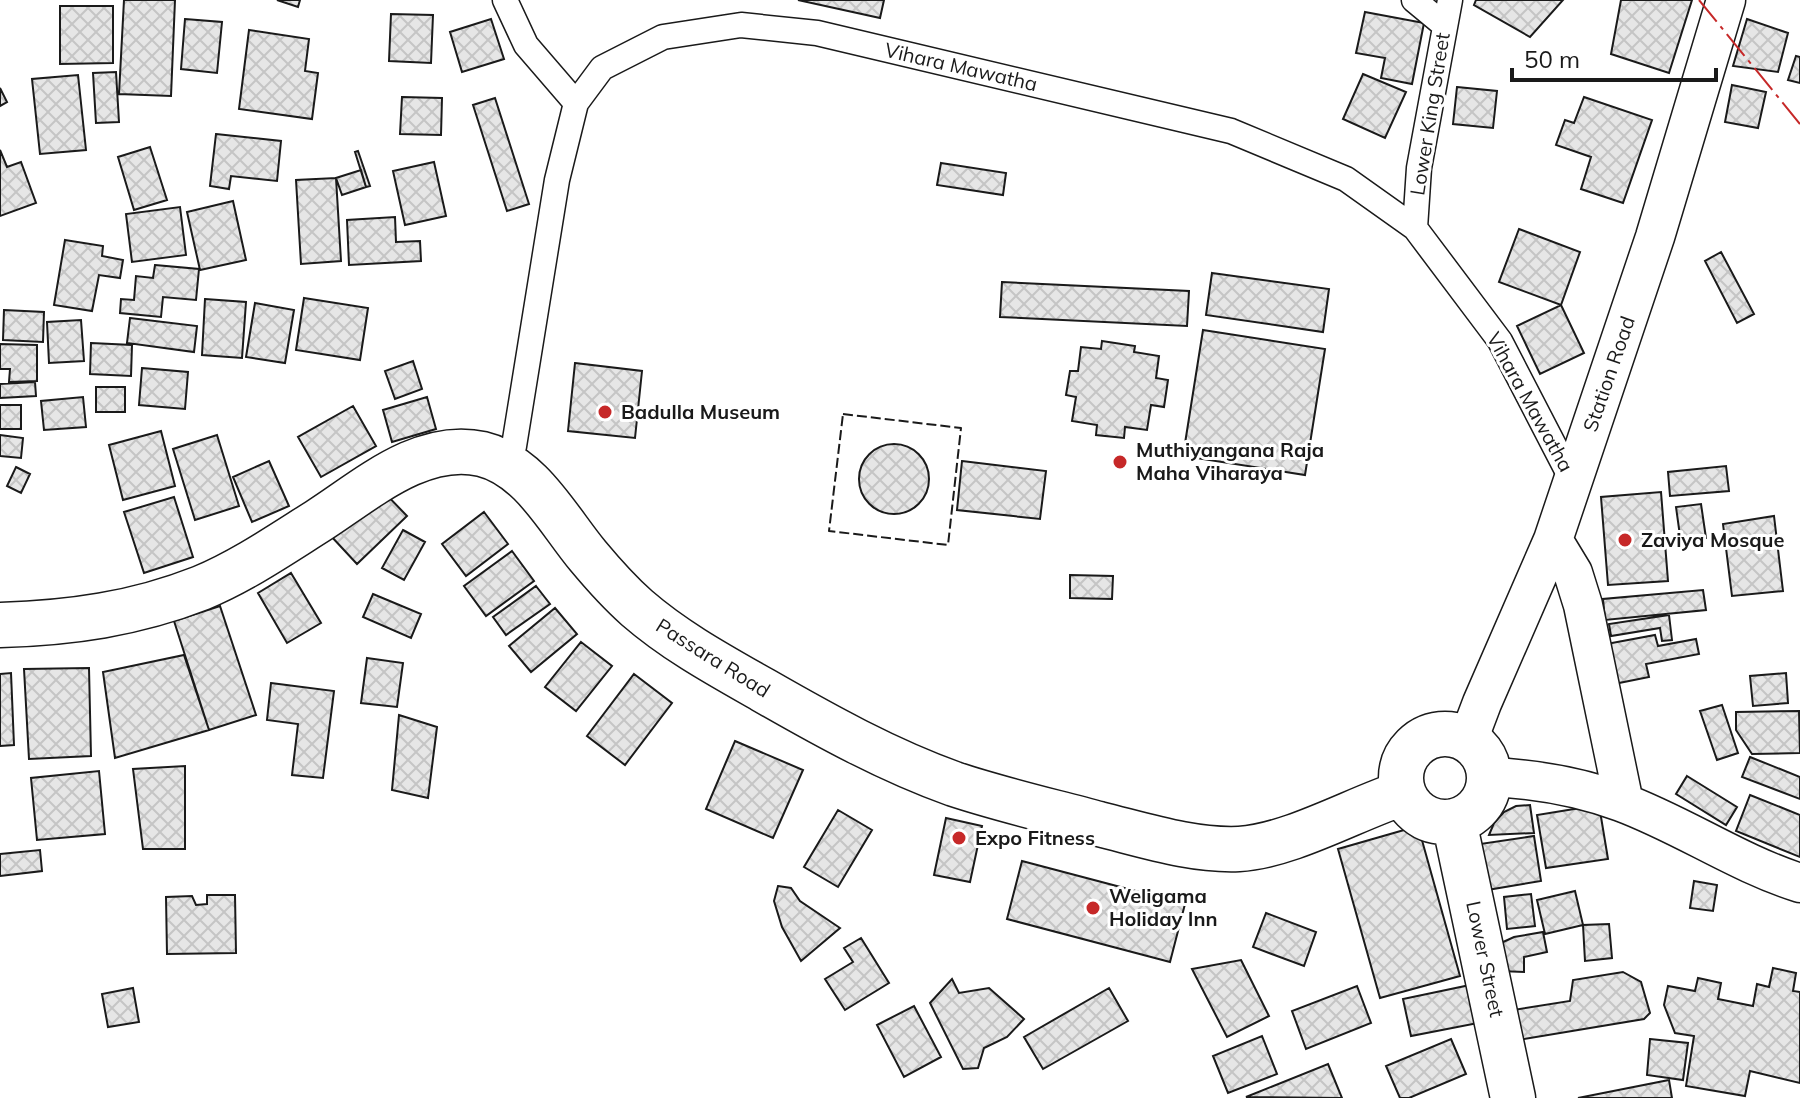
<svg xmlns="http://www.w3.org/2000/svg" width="1800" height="1098" viewBox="0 0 1800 1098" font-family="Mulish,sans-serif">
<defs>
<pattern id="building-cross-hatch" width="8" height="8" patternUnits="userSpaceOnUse" patternTransform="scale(2)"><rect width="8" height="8" fill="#e6e6e6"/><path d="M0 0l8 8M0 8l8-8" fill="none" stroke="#c5c5c5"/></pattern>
</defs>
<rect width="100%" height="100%" fill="#fff"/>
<path fill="url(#building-cross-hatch)" stroke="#1a1a1a" stroke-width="2" d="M124,0H175L171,96L119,94Z
M277,0H300L298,7Z
M798,0H884L880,18Z
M1476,0H1563L1530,37L1474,5Z
M1621,0H1692L1669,73L1611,54Z
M60,6H113V63L60,64Z
M1365,12L1424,23L1412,84L1381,78L1385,58L1356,53Z
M391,14L433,15L431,63L389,61Z
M185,19L222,22L217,73L181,69Z
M491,19L504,59L462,72L450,32Z
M1747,19L1788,33L1778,72L1733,66Z
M249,30L309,39L305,71L318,73L312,119L239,109Z
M1796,56L1800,57V83L1788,80Z
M116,72L119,122L96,123L93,73Z
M1363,74L1406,92L1385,138L1343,119Z
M78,75L86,150L40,154L32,79Z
M1732,85L1766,92L1758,128L1725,122Z
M1457,87L1497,91L1493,128L1453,124Z
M0,88L7,102L0,106Z
M402,97L442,98L441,135L400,134Z
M1584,97L1652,120L1623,203L1581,189L1591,157L1556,145L1565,120L1574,123Z
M495,98L529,204L507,211L473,105Z
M216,134L281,141L277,181L231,176L229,189L210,186Z
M150,147L167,200L134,210L118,157Z
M0,150L7,167L21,162L36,203L0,216Z
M358,151L370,186L366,187L355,152Z
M434,162L446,216L405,225L393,171Z
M941,163L1006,173L1003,195L937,185Z
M361,170L366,187L342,195L336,178Z
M336,178L341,261L301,264L296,180Z
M233,201L246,260L200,270L187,212Z
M180,207L186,255L132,262L126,214Z
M395,217L396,242L420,241L421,261L349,265L347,220Z
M1519,229L1580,252L1561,305L1499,282Z
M65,240L103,246L102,256L123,260L120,278L99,275L92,311L54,305Z
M1721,252L1754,314L1737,323L1705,261Z
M155,265L199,269L196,300L163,297L161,317L120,313L121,299L134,300L136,276L153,278Z
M1212,273L1329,289L1323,332L1206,315Z
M1002,282L1189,291L1187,326L1000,317Z
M304,298L368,308L360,360L296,350Z
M205,299L246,302L242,358L202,355Z
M255,303L294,310L285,363L246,357Z
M1561,305L1584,353L1540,374L1517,326Z
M4,310L44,312L43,342L3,340Z
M130,318L197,326L194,352L127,343Z
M81,320L84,361L49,363L47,322Z
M1203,330L1325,349L1305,475L1183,456Z
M1102,341L1135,346L1134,352L1159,356L1156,378L1168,380L1164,407L1151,405L1147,430L1125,427L1124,438L1096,435L1097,425L1072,421L1076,397L1066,395L1070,371H1078L1081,347L1101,349Z
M91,343L132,345L131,376L90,374Z
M0,344L37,345V381L9,382L10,369H0Z
M413,361L422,389L395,399L385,371Z
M575,363L642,371L635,438L568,431Z
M142,368L188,372L185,409L139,405Z
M35,382L36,396L0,398V384Z
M96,387H125V412H96Z
M83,397L86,427L44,430L41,401Z
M427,397L436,429L392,442L383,410Z
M0,405H21V429H0Z
M353,406L376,446L321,477L298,437Z
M161,431L175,486L123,500L109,445Z
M0,435L23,438L21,458L0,456Z
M217,435L239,506L195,520L173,449Z
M859 479a35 35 0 1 1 70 0a35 35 0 1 1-70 0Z
M269,461L289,506L252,522L233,477Z
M962,461L1046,471L1040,519L957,510Z
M1726,466L1729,491L1670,496L1668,472Z
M16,467L30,474L21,493L7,486Z
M379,487L407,516L357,564L330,535Z
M1661,492L1668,581L1608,585L1601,497Z
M174,497L193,557L144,573L124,512Z
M1701,504L1706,538L1694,545L1681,543L1676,507Z
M484,512L508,544L466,576L442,544Z
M1774,516L1783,591L1732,596L1723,524Z
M403,530L425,542L404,580L382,568Z
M512,551L534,581L486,616L464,586Z
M291,573L321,623L287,643L258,593Z
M1070,575L1113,576L1112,599L1070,598Z
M536,586L550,604L506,635L493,617Z
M1703,590L1706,610L1605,620L1603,599Z
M373,594L421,614L411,638L363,617Z
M220,606L256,715L209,730L174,621Z
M555,608L577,634L531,672L509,646Z
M1669,615L1672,640L1662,641L1660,628L1611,636L1609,624Z
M1655,635L1658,646L1696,639L1699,654L1646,664L1649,677L1609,685L1601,645Z
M581,642L612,666L576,711L545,687Z
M184,655L209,730L115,758L103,672Z
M367,658L403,663L397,707L361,703Z
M89,668L91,756L29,759L24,669Z
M11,673L14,745L0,746V674Z
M1786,673L1788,703L1753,706L1750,676Z
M634,674L672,703L625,765L587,736Z
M271,683L334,691L323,778L292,775L298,724L267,720Z
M1722,705L1738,753L1717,760L1700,711Z
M1799,711L1800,753L1752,754L1736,730V712Z
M399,715L437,727L428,798L392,790Z
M735,741L803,770L773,838L706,809Z
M1750,757L1800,777V799L1742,777Z
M185,766V849H143L133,769Z
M99,771L105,834L37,840L31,778Z
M1687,776L1737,807L1726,825L1676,794Z
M1750,795L1800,815V857L1736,831Z
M1530,805L1534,833L1489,835L1494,823L1504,812L1516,806Z
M1599,805L1608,859L1546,868L1537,815Z
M838,810L872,830L838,887L804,867Z
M946,818L982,826L970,882L934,875Z
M1418,826L1460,976L1380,998L1338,849Z
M1534,836L1541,881L1487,890L1480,844Z
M40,850L42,871L0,876V854Z
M1022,861L1185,904L1170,962L1007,919Z
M1694,881L1717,885L1713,911L1690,908Z
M778,886L791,888L800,901L840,928L801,961L782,927L774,901Z
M1575,891L1583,925L1545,934L1537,900Z
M1531,894L1535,926L1507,929L1504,897Z
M207,895H235L236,953L167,954L166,897L192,896L196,905L207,904Z
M1266,913L1316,932L1304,966L1253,947Z
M1609,924L1612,958L1585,961L1583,925Z
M1543,932L1547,952L1524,957V972L1500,971L1501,943L1514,937Z
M861,938L889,983L845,1010L825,979L853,962L844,948Z
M1241,960L1269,1016L1227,1037L1192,969Z
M1773,968L1796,973L1793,991L1800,992V1083L1750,1071L1745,1096L1686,1086L1694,1036L1675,1033L1664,1005L1668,986L1695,991L1698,978L1721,983L1718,999L1753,1006L1757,984L1769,987Z
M1623,972L1641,982L1650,1013L1644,1019L1518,1040L1513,1010L1570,1001L1573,980Z
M952,979L959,993L989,988L1024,1019L1007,1037L984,1048L978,1068L963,1069L930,1003Z
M1470,985L1478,1023L1411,1036L1403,999Z
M1357,986L1371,1023L1306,1049L1292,1011Z
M133,988L139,1022L108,1027L102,994Z
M1109,988L1128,1021L1043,1069L1024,1037Z
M914,1006L941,1057L904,1077L877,1025Z
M1262,1036L1277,1074L1228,1093L1213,1056Z
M1451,1039L1466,1074L1409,1098H1400L1386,1066Z
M1650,1039L1688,1043L1683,1080L1647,1075Z
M1328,1064L1342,1098L1246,1097Z
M1669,1080L1672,1098H1578Z"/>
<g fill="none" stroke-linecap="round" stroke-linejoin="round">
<g stroke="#1a1a1a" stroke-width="27">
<path id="street" d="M505,0L526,45L576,103
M1414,0L1443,24
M1415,228L1419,168L1450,0
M509,464L514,446L557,180L576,103L602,68L663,37L741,25L817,33L1231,131L1346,179L1415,228L1500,341L1572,480"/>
</g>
<g stroke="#1a1a1a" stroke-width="41">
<path id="primary" d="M1553,540L1573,573L1583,605L1624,803
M1468,740L1482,703L1553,540L1655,237L1726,0
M1490,777C1535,779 1578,786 1621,802C1683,825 1737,863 1800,883"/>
</g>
<g stroke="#1a1a1a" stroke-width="47">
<path id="highway" d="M0,625C70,623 135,614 201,588C242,571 280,545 318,521C365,491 421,440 482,454C531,466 558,520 588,556C603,574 619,592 637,608C675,641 719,665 763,690C824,725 887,760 954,784C1002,800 1051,811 1099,824C1144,835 1192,851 1239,849C1290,846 1354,809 1403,793
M1401 778a44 44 0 1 1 88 0a44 44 0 1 1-88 0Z
M1454,821L1513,1098"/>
</g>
<use href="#street" stroke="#fff" stroke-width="24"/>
<use href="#primary" stroke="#fff" stroke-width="38"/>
<use href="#highway" stroke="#fff" stroke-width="44"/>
<path stroke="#1a1a1a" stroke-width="2" stroke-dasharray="10 4" stroke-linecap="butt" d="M843,414L961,428L948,545L829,531Z"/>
<path stroke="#c62828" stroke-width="2" stroke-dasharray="28 6 4 6" stroke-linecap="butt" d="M1699,0L1800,124"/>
</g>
<g fill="#c62828" stroke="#fff" stroke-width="3">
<circle cx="605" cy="412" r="8"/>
<circle cx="1120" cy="462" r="8"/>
<circle cx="1625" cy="540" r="8"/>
<circle cx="959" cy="838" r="8"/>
<circle cx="1093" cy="908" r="8"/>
</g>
<g text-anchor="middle" stroke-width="6" stroke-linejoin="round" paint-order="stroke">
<g font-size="20" fill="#1a1a1a" stroke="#fff">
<text transform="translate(961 67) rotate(13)" y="7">Vihara Mawatha</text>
<text transform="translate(1430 114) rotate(-81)" y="7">Lower King Street</text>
<text transform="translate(1609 374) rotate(-71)" y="7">Station Road</text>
<text transform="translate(1530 402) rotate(61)" y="7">Vihara Mawatha</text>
<text transform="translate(713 658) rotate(32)" y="7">Passara Road</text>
<text transform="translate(1485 959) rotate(78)" y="7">Lower Street</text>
</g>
<g font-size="20" font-weight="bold" fill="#1a1a1a" stroke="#fff" text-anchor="start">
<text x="621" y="419">Badulla Museum</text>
<text x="1136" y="457">Muthiyangana Raja<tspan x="1136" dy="23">Maha Viharaya</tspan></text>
<text x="1641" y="547">Zaviya Mosque</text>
<text x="975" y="845">Expo Fitness</text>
<text x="1109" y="903">Weligama<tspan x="1109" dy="23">Holiday Inn</tspan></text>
</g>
</g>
<path d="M1512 68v12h204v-12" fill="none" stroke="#1a1a1a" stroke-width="4"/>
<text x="1524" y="68" font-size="24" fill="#1a1a1a" stroke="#ffffff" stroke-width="6" paint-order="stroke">50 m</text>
</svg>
